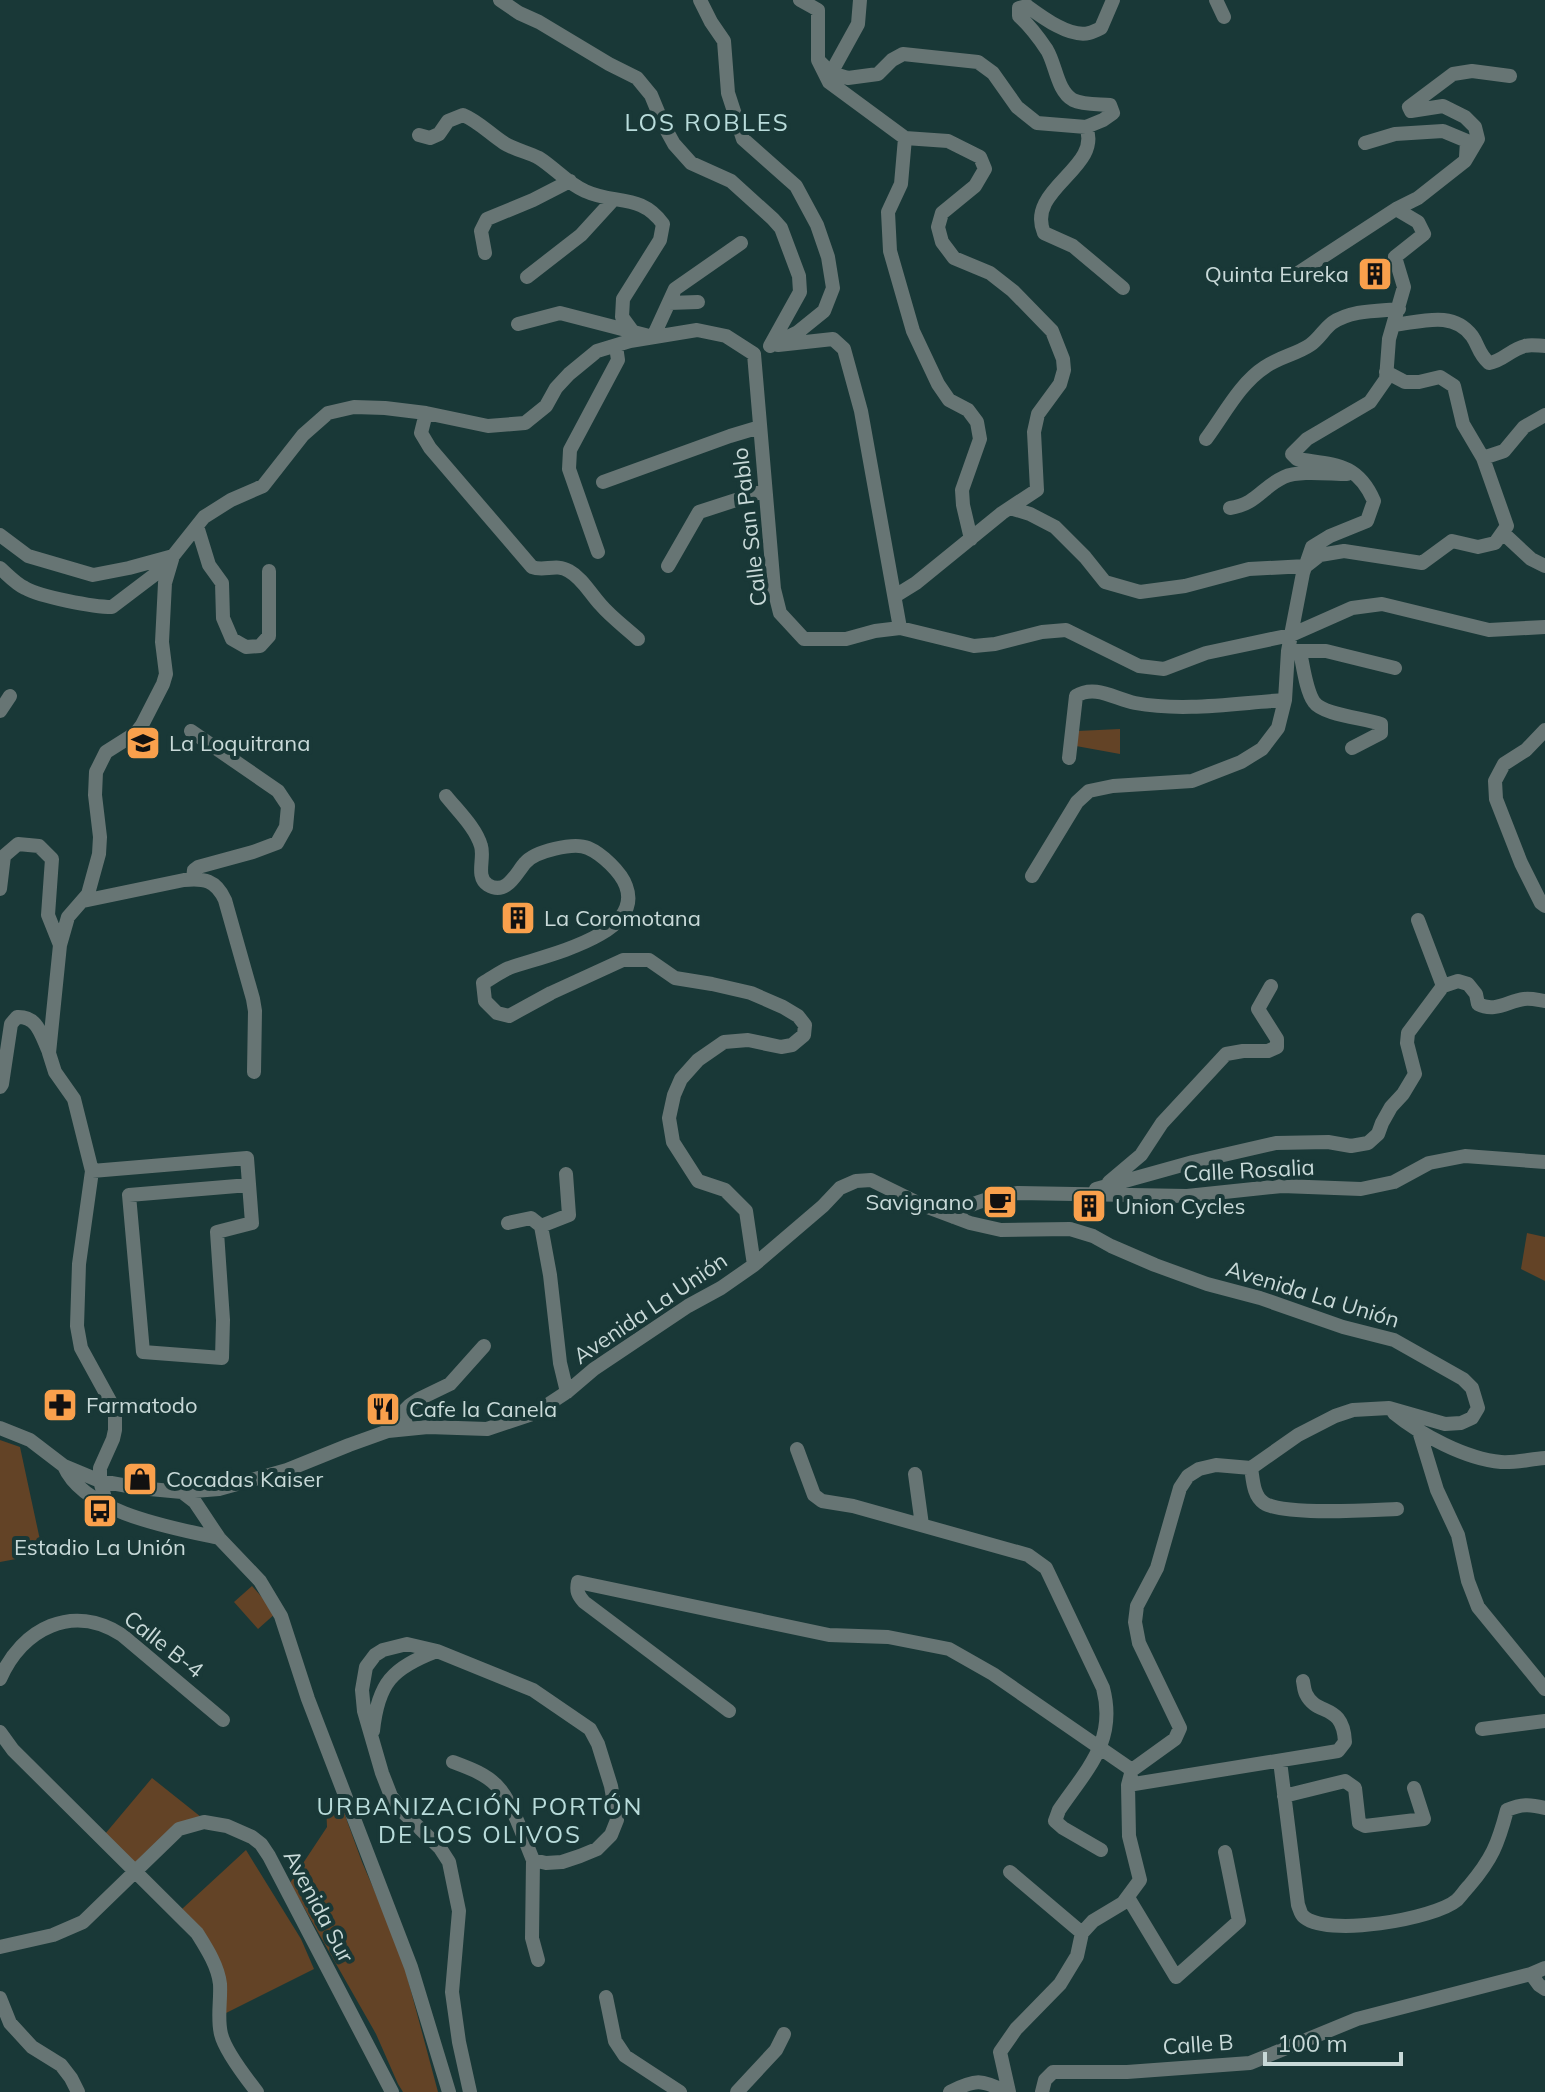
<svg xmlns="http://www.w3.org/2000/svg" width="1545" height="2092" viewBox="0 0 1545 2092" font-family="Mulish,sans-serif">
<rect width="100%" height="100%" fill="#193837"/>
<path fill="#634326" d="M1120,729V754L1076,746L1077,731Z
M1527,1233L1545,1237V1281L1521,1269Z
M0,1440L20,1447L43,1554L0,1562Z
M252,1586L276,1613L258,1629L234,1602Z
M152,1778L201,1817L135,1866L105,1834Z
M338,1796L362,1862L400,1950L438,2092H403L398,2084L376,2034L290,1883L327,1827L326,1803Z
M246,1850L301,1939L314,1969L226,2013V1981L182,1909Z"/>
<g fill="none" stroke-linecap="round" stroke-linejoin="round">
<path stroke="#677574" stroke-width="14" d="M500,0L519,13L539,22L609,64L637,78L651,95L663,124L674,144L691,163L731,181L773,219L781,228L799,276L800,292L770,346
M700,0L711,22L724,41L728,93L743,139L796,186L817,225L828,257L833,288L824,311L798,332L772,345
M800,0L818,10V60L831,73L848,78L878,74L892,60L903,54L978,62L993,73L1017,107L1037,123L1086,127L1103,120L1113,113L1110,105C1099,104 1083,105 1073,100C1057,91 1056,65 1047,50C1039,38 1030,26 1019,16V8L1027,6C1042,17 1070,38 1089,33C1093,32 1097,30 1101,28L1113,0
M1216,0L1224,17
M818,60L829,82L905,138L948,141L980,157L985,169L975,186L942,213L938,227L942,242L954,258L990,273L1013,291L1052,331L1063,359L1064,370L1060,384L1038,414L1034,432L1037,490L1002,513L916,583L895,596
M831,73L858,24L860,0
M1086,127C1103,168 1025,189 1044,233L1073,246L1123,288
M419,135L430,138L439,134L448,121L463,115C478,121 490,134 504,143C515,150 528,152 539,158C555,168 568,184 585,191C615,205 641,193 663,224L660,240L623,299L622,317L633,332
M905,138L901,184L888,212L890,251L913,331L938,384L949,400L968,410L977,422L980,439L962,490L963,505L971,539
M1365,143L1395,134L1443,131L1467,141L1466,157
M485,253L481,231L487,219L533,200L570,181
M1298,273L1396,209
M527,277L581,235L613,200
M669,303L698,302
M518,324L560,313L653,337L675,289L741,243
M1394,325C1421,322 1453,310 1472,336C1479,346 1478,353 1489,363C1503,361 1511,349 1525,346C1531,344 1539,346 1545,346
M778,345L833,339L844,349L861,411L900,628
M754,354L774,589L780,613L804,639H846L875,631L900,628L974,646L995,644L1042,632L1066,630L1139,666L1164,669L1206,653L1291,635L1352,608L1382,604L1489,630L1545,627
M426,413L421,433L430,448L532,567C544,572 556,563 569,571C582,578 590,593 600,604C611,617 626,628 638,639
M1206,439C1224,415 1240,383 1265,367C1279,357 1297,354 1310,345C1319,339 1324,329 1332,323C1351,310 1377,311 1399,309
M1483,458L1504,451L1524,427L1545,415
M603,482L730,436L760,427
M1010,508L1030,514L1055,527L1085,557L1105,582L1140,592L1185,586L1249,569L1306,566L1320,555L1344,551L1422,563L1452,541L1478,547L1495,543L1507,526L1483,458L1463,424L1454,386L1440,377L1419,382H1405L1386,372
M1230,508C1257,504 1262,487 1284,477C1299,470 1329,474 1347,474
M197,526L209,565L222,583L223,618L232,639L246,647L260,646L269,636V571
M1503,533L1531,559L1545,566
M0,535L28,556L93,575L129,568L173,556L204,517L231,500L263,486L303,435L328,413L354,407L385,408L426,413L488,426L525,423L546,406L556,388L569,374L597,351L630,341L697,330L726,336L754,354
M598,552L569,469L570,450L618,360L616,346
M668,566L699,512L764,491
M0,568C8,575 16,584 25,588C41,597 93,607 112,607L170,563
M1292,651H1326L1395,668
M1300,652C1303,665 1306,691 1314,702C1323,715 1364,718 1381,724V733L1352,748
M0,711L10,696
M1545,730L1526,750L1504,764L1495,781L1496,799L1521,863L1541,903L1545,906
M191,731L278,791L288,806L286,827L277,843L253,852L198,867L194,870L193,879
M1069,758L1076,696C1095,684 1115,699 1135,703C1184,712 1236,703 1285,700
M446,796C458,811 476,828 481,846C485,858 475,877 488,885C507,896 516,873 525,863C535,851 574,842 588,848C602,854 621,872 626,886C645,936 541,956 509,968C500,972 492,978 483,983L485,1001L497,1013L509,1016L551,993L623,960H649L675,978L712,984L751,993L783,1007L798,1016L805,1025L804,1035L792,1045L781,1047L748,1040L724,1042L698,1060L681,1079L674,1095L669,1118L673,1142L698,1181L725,1190L746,1211L754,1265
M1032,876L1077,802L1089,791L1113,786L1192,781L1241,762L1262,749L1278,728L1285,700L1288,651L1291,635L1303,573L1312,547L1330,536L1367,521L1374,501C1357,462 1334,465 1297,459L1292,454L1307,439L1370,402L1386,379L1389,339L1404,287L1395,257L1424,234L1418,222L1396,209L1418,198L1465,161L1478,139L1475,127L1465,117L1443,106L1411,111L1409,107L1453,74L1472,71L1510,76
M0,889L4,856L18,844L39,846L52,859L48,915L60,945
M83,901L184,880C204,878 216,880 225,900L253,999L255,1011L254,1072
M1418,920L1443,986
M0,1087L2,1084L11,1024L17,1017C38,1016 41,1035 49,1052
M92,1171L247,1158L252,1223L217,1232L223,1320L222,1358L143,1352L129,1195L249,1185
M1109,1182L1141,1155L1162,1123L1226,1054L1243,1051H1268L1277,1047V1039L1258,1009L1271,986
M1096,1189L1193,1162L1276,1143L1328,1142L1351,1146L1368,1143L1378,1134L1382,1123L1391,1107L1403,1094L1415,1074L1407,1043L1408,1033L1443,986L1458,981L1468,984L1476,994L1478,1004C1495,1013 1508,1001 1524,999C1531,998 1538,1000 1545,1001
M954,1217C965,1202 1000,1196 1018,1193L1187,1196L1282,1186L1361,1189L1394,1182L1429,1163L1465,1156L1545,1162
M508,1223L531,1218L541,1226L550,1275L560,1363L567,1392
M541,1226L569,1215L566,1174
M1394,1413C1421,1435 1466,1459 1501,1462C1516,1463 1530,1459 1545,1458
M0,1428L30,1440L64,1466L100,1481L139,1488L182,1492L219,1489L287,1470L349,1445L388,1431L428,1427L487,1429L535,1413L567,1392L594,1369L688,1306L721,1288L754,1265L823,1206L840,1188L856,1181L871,1180L922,1205L970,1223L1001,1230L1070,1229L1093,1236L1111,1246L1155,1265L1207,1284L1260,1298L1343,1327L1394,1340L1463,1379L1472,1388L1478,1408L1472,1418L1461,1423L1445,1424L1389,1408L1353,1410L1335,1416L1298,1435L1251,1468L1216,1465L1199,1469L1188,1476L1180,1488L1157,1568L1137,1606L1135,1622L1139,1643L1180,1728L1175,1739L1132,1770L1128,1785L1129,1836L1140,1880L1123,1903L1093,1921L1082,1933L1077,1956L1060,1984L1016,2029L1000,2052L1009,2092
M406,1428L404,1411L410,1405L419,1399L450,1384L484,1346
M1419,1431L1437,1490L1458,1535L1468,1581L1478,1607L1545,1689
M797,1449L814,1495L822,1501L853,1506L1028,1555L1046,1568L1103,1688C1117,1741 1087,1769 1059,1810L1055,1821L1063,1828L1101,1850
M64,1466C84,1513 173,1528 219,1538
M1251,1468C1253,1479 1253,1496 1264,1503C1283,1516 1371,1510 1397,1509
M915,1474L922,1525
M182,1492L195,1502L219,1538L260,1581L281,1616L308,1699L411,1967L449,2092
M107,1505L100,1481V1468L113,1439L115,1430V1410L81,1348L77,1326L79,1264L92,1171L74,1099L55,1072L49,1053L60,945L68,917L88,894L99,854L100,837L95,795L96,772L106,752L136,733L142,725L163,684L166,674L162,642L165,583L173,556
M0,1679C22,1628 73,1603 122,1635L223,1720
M729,1711L584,1602C578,1595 576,1591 578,1582L829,1635L888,1637L949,1649L993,1674L1132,1770
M1482,1729L1545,1721
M373,1731C378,1683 392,1668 437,1651
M0,1732L13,1750L197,1933C207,1949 218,1966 220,1984C221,2001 217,2018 221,2034C225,2051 246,2078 257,2092
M1280,1761L1298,1905C1299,1907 1301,1915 1303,1916C1325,1938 1435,1919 1457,1900C1461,1896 1465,1890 1469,1886C1492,1859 1498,1844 1507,1810C1521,1804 1530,1804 1545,1808
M453,1762C469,1768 486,1774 497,1786C512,1801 524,1839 533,1860L546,1863L562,1862L580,1856L597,1849L611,1835L617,1820L611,1786L598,1744L590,1729L533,1690L437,1651L407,1644L383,1650L375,1655L366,1667L362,1690L364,1711L382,1773L391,1796L403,1812L440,1848L449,1862L459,1911L452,1992L459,2042L470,2092
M1128,1785L1338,1751L1345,1742C1343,1702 1317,1717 1306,1694C1304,1690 1304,1686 1303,1681
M1284,1796L1345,1781L1355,1788L1359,1823L1365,1826L1424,1819L1414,1788
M533,1860L532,1938L538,1960
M1010,1872L1082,1933
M1129,1899L1176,1977L1239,1921L1225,1852
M0,1947L53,1935L83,1922L179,1829L204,1822L227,1826L252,1837L261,1844L269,1856L392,2092
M1531,1974L1539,1985L1545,1989
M606,1997L615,2041L625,2056L680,2092
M0,1998L10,2023L32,2047L61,2065L71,2078L78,2092
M737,2092L776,2050L784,2034
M950,2092C975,2079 982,2079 1006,2092
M1042,2092L1045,2080L1053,2072H1127L1250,2063L1357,2019L1531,1974L1545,1968"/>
</g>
<defs>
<g id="building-square" transform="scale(1.8)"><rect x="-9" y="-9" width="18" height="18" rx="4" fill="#f9a04c" stroke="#193837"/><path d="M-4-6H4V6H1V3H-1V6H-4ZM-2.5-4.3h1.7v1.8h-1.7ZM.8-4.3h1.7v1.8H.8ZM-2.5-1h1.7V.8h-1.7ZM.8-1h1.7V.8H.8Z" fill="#111"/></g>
<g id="school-square" transform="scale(1.8)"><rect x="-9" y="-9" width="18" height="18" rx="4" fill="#f9a04c" stroke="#193837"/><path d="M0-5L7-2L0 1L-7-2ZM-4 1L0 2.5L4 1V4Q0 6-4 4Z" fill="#111"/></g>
<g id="cafe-square" transform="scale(1.8)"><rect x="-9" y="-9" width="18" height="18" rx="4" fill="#f9a04c" stroke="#193837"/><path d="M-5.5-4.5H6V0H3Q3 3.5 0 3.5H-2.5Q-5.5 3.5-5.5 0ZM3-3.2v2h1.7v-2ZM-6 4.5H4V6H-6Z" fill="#111"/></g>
<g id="pharmacy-square" transform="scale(1.8)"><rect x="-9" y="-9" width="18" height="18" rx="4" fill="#f9a04c" stroke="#193837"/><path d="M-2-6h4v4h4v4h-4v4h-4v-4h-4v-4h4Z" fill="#111"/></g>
<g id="restaurant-square" transform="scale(1.8)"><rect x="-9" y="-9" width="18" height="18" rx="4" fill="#f9a04c" stroke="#193837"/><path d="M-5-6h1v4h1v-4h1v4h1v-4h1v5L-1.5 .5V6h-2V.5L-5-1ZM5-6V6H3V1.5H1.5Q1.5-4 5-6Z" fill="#111"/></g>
<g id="shop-square" transform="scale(1.8)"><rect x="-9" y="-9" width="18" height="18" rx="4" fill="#f9a04c" stroke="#193837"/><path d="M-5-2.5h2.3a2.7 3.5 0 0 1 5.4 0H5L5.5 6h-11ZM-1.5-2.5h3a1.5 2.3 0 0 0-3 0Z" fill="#111"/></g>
<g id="bus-square" transform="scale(1.8)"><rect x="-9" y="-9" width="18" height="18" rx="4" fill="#f9a04c" stroke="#193837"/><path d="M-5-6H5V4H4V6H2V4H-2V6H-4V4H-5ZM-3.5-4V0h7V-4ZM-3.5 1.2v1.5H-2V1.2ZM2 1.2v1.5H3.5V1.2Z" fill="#111"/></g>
</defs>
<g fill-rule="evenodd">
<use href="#building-square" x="1375" y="274"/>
<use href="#school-square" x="143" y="743"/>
<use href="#building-square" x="518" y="918"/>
<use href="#cafe-square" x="1000" y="1202"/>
<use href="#building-square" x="1089" y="1206"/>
<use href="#pharmacy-square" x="60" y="1405"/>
<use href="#restaurant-square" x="383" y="1409"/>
<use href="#shop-square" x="140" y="1479"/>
<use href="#bus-square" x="100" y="1511"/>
</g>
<g text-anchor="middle" stroke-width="8" stroke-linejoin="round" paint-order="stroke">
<g font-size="22" fill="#c8d9d8" stroke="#193837" text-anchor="start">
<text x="1349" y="282" text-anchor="end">Quinta Eureka</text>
<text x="169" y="751">La Loquitrana</text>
<text x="544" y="926">La Coromotana</text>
<text x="974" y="1210" text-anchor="end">Savignano</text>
<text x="1115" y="1214">Union Cycles</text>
<text x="86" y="1413">Farmatodo</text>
<text x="409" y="1417">Cafe la Canela</text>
<text x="166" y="1487">Cocadas Kaiser</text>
<text x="100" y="1555" text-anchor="middle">Estadio La Unión</text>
</g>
<g font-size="22" fill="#c8d9d8" stroke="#193837">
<text transform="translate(749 527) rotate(-97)" y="8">Calle San Pablo</text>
<text transform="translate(1249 1170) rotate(-3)" y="8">Calle Rosalia</text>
<text transform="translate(1313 1294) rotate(17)" y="8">Avenida La Unión</text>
<text transform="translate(650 1308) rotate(-34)" y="8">Avenida La Unión</text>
<text transform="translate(164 1644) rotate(38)" y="8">Calle B-4</text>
<text transform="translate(319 1906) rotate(62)" y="8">Avenida Sur</text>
<text transform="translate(1198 2044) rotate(-4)" y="8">Calle B</text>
</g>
<g font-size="24" letter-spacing="2" fill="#b9dcdb" stroke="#193837">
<text x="707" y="131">LOS ROBLES</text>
<text x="480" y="1815">URBANIZACIÓN PORTÓN<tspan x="480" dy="28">DE LOS OLIVOS</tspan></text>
</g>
</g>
<path d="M1265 2052v12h136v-12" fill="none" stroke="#c8d9d8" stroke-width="4"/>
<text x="1277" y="2052" font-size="24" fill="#c8d9d8" stroke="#193837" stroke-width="6" paint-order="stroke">100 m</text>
</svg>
